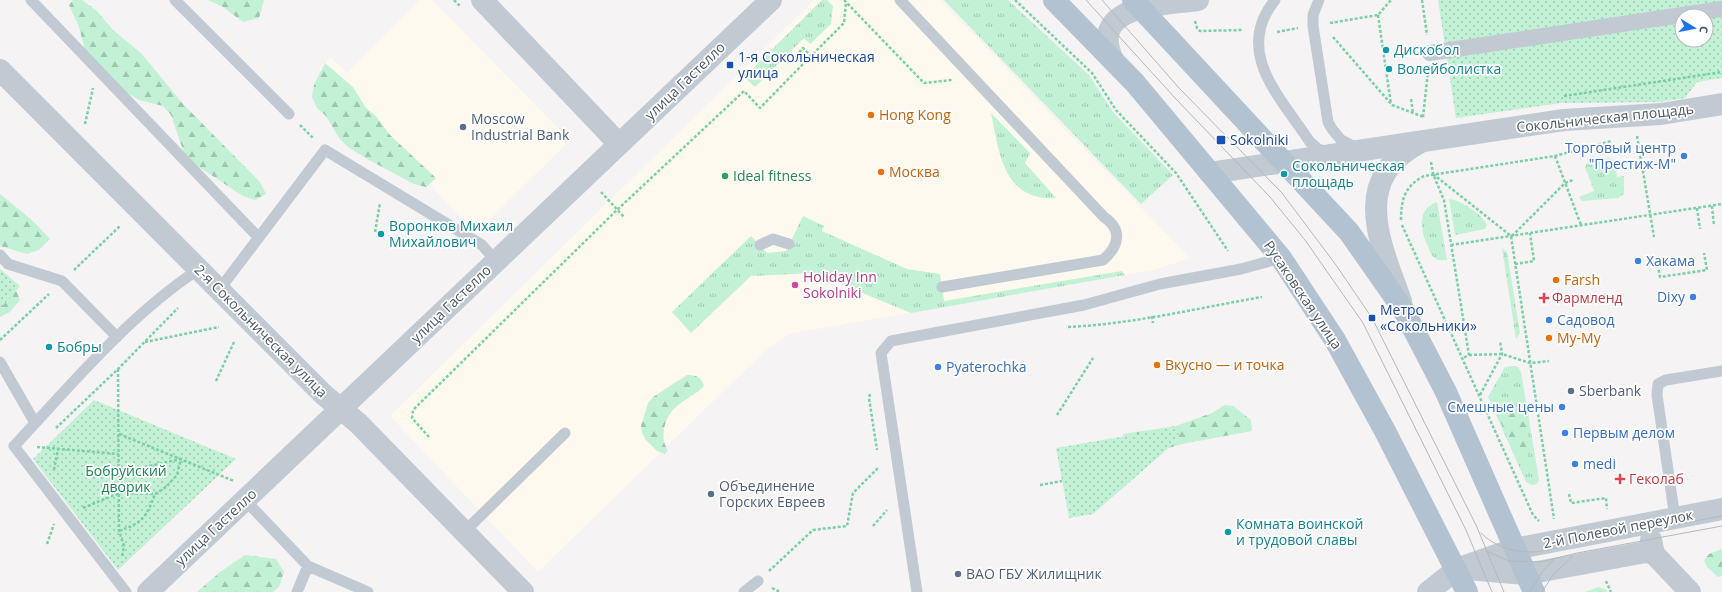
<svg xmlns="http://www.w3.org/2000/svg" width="1722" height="592" viewBox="0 0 1722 592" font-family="'Open Sans',sans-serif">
<defs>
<pattern id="grass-tufts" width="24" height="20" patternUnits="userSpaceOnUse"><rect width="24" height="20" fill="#c3f1d5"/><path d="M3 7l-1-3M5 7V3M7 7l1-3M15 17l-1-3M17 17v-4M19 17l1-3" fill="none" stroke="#a0c6b0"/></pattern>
<pattern id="forest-firs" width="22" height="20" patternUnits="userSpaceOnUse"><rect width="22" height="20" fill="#c3f1d5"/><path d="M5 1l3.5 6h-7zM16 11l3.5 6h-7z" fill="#a0c6b0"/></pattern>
<pattern id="park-dots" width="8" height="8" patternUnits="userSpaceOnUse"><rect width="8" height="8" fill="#c3f1d5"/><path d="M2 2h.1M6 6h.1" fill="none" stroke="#a0c6b0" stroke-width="1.8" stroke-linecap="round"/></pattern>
</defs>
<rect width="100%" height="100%" fill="#f5f3f3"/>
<path fill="#fdf9ef" d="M420,0H432L570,140L476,233L319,69L331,57L347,73Z
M814,0H940L1190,258L1154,270L789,334L767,349L538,572L390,416Z"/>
<path fill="url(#grass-tufts)" d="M822,0H827L833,6L831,24L810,44L804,38L755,87L744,77Z
M944,0H1008L1089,75L1113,112L1173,175L1141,204Z
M991,113L1030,153L1025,163L1056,198C1003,202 999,151 991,113Z
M1609,158L1615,161L1617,177L1624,176V194L1618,198L1582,201L1579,197L1594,191L1585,167L1588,162Z
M1449,199C1461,200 1482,214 1487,225L1485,229L1455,235Z
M1437,202L1447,260C1442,260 1438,261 1435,258C1430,255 1429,249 1427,244C1420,229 1417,209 1437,202Z
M803,216L824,226L822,231L907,269L940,274L944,301L1122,271L1125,275L911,313L814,273L751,276L691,333L672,312L751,236L767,253L786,251Z
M1502,248L1507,252L1520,333L1516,339Z
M1512,366L1518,367L1521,372L1539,480L1537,484L1532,485L1526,482L1488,397L1505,367Z"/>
<path fill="url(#forest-firs)" d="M73,0H82L97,11L113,30L142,54L182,103L260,182L266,194L255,200L243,196L190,161L183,150L171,115L163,106L139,100L118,87L85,51L79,27L69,5Z
M208,0H264L259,18L243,22L223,7Z
M325,63L353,87L366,108L376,116L390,135L436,178L426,187L414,184L369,160L348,147L339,138L326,116L317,108L312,97L314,85Z
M0,194L33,221L50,239L39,250L27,254L0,246Z
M0,275L15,288L20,300L10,312L0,317Z
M687,375C697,375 701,377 704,386C688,402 669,403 664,429C663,438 663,443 668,450L665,454L657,451L646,440L642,433L641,426L648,403L653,397Z
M1225,405L1233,406L1251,420L1252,431L1182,444L1160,451L1124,442L1123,434L1176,426L1212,413Z
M1500,405H1512L1522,411C1527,426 1532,443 1527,458L1519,459C1513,453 1499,420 1497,410Z
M1722,549V576L1718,577L1707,567L1704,560L1709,554Z
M245,555L276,559L284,572L279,587L273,592H197L220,572Z
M1598,587L1605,589L1607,592H1585Z"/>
<path fill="url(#park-dots)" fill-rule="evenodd" d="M1438,0H1722V78L1697,82L1685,98L1659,102L1561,103L1456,118ZM1682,16H1706V40H1682Z
M0,269L20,286L0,309Z
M94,400L236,459L118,570L33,459Z
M1178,427L1179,439L1093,514L1069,518L1056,448Z"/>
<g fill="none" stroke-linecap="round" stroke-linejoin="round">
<path stroke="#7ad0a6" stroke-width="2.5" stroke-dasharray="3 2" stroke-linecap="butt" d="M454,0L461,7
M844,0L924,83L952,80
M1015,0L1092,73L1116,110L1176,173L1228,251
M1422,0L1427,35
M1378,15L1391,104
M1195,21L1197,28L1200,31L1243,30
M1330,23L1378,15L1391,0
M1277,32L1298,28
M1333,37L1392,105L1424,117
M1564,96L1722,72
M1411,99L1413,113
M1423,117L1428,72
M85,124L93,88
M300,125L314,139
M1637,136L1654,237
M1555,156L1581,225
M1431,162L1433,174L1444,200L1469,355L1463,358
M1433,174L1511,236L1554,519
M601,192L624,217
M1712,206L1714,226
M1697,208L1700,229
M1401,220C1401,199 1405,186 1424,176L1555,156L1611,141
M1402,225L1533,515L1539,521
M375,232L380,203
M1512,236L1565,183L1573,180
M1451,245L1722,204
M1657,260L1660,277L1707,270L1704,253
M1515,264L1534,261L1530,233
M74,270L120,226
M1152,316L1153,323
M1068,327C1133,324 1198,308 1262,297
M0,340L49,294
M145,342L219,327
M1469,355L1502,354L1530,363L1549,361
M118,369L119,531L124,546L122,557
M216,381L234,342
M870,394L869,398L877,450
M1480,395L1502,354L1500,341
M1057,415L1093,358
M56,428L118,369L178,308
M119,434L234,481
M429,437L412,418L413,410L617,210L744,91L760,108L803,64L795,57L803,48L811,56L844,23L846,2
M37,447L118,454
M54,470L58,449
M1040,485L1062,481
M1569,494L1571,503L1606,498L1607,509
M83,508L119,493L155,494L166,487L177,475L181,459L118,473
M873,526L887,510
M119,531C144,522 146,517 155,494
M47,544L54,524
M769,571L813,530L847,526L853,493L879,467
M1606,581L1611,592
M772,588L780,592"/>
<path stroke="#c1cad2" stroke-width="11" d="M31,0L258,237
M175,0L289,114
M900,0L1104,217C1123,230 1119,246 1103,260L942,287
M1275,0C1233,52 1281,98 1310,142L1318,149L1327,152
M1319,0L1313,15V26L1328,122L1332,129L1341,140L1357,148
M760,245L773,239L789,244
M0,255L8,264L62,281L117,337
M219,290L325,150L482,245L496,261
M0,362L35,423
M245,500L308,566L368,592
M1675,518L1657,395L1658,384L1666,380L1722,371
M464,532L565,433
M126,592L14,446C72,384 128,316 199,269
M297,592L308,566
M744,592L758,581
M917,592L881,353L891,341L1084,305L1160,284L1241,269L1281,258"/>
<path stroke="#c1cad2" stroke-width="16" d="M1430,53L1722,9"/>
<path stroke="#c1cad2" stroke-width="22" d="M482,0L619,144
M1113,60C1087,4 1163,5 1198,0
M0,70L324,395L358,423L523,592
M1210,173L1564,120L1661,114L1722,104
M1401,301C1381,245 1349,180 1419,143
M1651,540L1654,554L1690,592
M1466,569L1526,574L1646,552L1654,554
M148,592L771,0
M1428,592L1457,569L1514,549L1722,509"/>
<path stroke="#b3c2d1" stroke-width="22" d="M1054,0L1135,83L1281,258L1335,340L1385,431L1467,592
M1133,0L1349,232L1403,309L1446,392L1534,592"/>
<path stroke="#b5b8bd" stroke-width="1" d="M1086,0L1175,98L1270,197L1305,240L1363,323L1466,530L1492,592
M1102,0L1179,88L1282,193L1336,265L1372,318L1476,525L1504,592
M1481,533C1494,546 1510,551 1528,552C1545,553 1562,545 1578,542C1626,534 1674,525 1722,516
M1486,551L1509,561L1541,562L1577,553L1722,526
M1530,592L1542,572L1554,559
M1542,592L1553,575L1573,556"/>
</g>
<g fill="#0f9aa8" stroke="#fff" stroke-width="1.5">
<circle cx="1386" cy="50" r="4"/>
<circle cx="1389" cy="69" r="4"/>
<circle cx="1284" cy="174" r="4"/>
<circle cx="381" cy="234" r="4"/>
<circle cx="49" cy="347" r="4"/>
<circle cx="1228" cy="532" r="4"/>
</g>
<g fill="#1a4fb4" stroke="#fff" stroke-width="1.5">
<rect x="726" y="61" width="8" height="8" rx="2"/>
<rect x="1216" y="135" width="10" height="10" rx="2"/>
<rect x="1368" y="314" width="8" height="8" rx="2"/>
</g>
<g fill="#e8710a" stroke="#fff" stroke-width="1.5">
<circle cx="871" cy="115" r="4"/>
<circle cx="881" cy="172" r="4"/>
<circle cx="1556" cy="280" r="4"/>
<circle cx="1549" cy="338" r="4"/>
<circle cx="1157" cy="365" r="4"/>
</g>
<g fill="#5c6f8a" stroke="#fff" stroke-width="1.5">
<circle cx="463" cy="127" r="4"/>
<circle cx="1571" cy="391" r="4"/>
<circle cx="711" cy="494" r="4"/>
<circle cx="958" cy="574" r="4"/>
</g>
<g fill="#3f7fe0" stroke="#fff" stroke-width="1.5">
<circle cx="1684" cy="156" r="4"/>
<circle cx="1638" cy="261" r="4"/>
<circle cx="1693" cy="297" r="4"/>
<circle cx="1549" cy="320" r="4"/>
<circle cx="938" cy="367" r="4"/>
<circle cx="1562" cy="407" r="4"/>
<circle cx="1565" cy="433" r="4"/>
<circle cx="1575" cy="464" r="4"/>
</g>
<circle fill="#2e9e5b" stroke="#fff" stroke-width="1.5" cx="725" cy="176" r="4"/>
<circle fill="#d1479c" stroke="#fff" stroke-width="1.5" cx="795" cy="285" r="4"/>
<g fill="#e0444e" stroke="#fff" stroke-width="1.5">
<path d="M1542 292h4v4h4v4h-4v4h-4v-4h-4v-4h4z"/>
<path d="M1618 473h4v4h4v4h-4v4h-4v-4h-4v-4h4z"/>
</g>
<g text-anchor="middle" stroke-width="3.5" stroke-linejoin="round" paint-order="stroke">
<g font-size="14" fill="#0d838f" stroke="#fff" text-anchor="start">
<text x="1394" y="55">Дискобол</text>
<text x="1397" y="74">Волейболистка</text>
<text x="1292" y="171">Сокольническая<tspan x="1292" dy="16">площадь</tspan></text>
<text x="389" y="231">Воронков Михаил<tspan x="389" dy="16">Михайлович</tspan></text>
<text x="57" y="352">Бобры</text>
<text x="1236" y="529">Комната воинской<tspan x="1236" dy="16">и трудовой славы</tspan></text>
</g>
<g font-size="14" fill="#164399" stroke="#fff" text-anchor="start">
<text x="738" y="62">1-я Сокольническая<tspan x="738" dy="16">улица</tspan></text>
<text x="1230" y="145">Sokolniki</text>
<text x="1380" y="315">Метро<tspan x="1380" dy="16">«Сокольники»</tspan></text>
</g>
<g font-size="14" fill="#4a5661" stroke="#fff">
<text transform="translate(685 81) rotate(-44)" y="5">улица Гастелло</text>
<text transform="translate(1605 118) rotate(-6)" y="5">Сокольническая площадь</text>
<text transform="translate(1303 295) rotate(56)" y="5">Русаковская улица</text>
<text transform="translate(451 304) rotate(-44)" y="5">улица Гастелло</text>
<text transform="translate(261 331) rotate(45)" y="5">2-я Сокольническая улица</text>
<text transform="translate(216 527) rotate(-43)" y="5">улица Гастелло</text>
<text transform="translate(1618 529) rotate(-11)" y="5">2-й Полевой переулок</text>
</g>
<g font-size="14" fill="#c56008" stroke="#fff" text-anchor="start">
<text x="879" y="120">Hong Kong</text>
<text x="889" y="177">Москва</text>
<text x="1564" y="285">Farsh</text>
<text x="1557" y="343">Му-Му</text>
<text x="1165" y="370">Вкусно — и точка</text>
</g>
<g font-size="14" fill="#4e5e75" stroke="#fff" text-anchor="start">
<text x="471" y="124">Moscow<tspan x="471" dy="16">Industrial Bank</tspan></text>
<text x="1579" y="396">Sberbank</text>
<text x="719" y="491">Объединение<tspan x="719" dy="16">Горских Евреев</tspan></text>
<text x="966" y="579">ВАО ГБУ Жилищник</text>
</g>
<g font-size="14" fill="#366cbe" stroke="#fff" text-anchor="start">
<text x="1676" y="153" text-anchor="end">Торговый центр<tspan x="1676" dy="16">"Престиж-М"</tspan></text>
<text x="1646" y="266">Хакама</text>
<text x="1685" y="302" text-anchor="end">Dixy</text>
<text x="1557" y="325">Садовод</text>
<text x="946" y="372">Pyaterochka</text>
<text x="1554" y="412" text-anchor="end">Смешные цены</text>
<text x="1573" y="438">Первым делом</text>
<text x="1583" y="469">medi</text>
</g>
<g font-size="14" fill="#27864d" stroke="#fff" text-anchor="start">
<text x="733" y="181">Ideal fitness</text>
</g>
<g font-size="14" fill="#b23c85" stroke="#fff" text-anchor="start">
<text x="803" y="282">Holiday Inn<tspan x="803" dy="16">Sokolniki</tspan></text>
</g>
<g font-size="14" fill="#be3a42" stroke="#fff" text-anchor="start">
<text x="1552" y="303">Фармленд</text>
<text x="1629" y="484">Геколаб</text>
</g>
<g font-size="14" fill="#17864f" stroke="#fff">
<text x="126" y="476">Бобруйский<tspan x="126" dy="16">дворик</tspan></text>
</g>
</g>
<g transform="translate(1694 28) rotate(100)"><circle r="19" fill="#ffffff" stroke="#b7bbc0"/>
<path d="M0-3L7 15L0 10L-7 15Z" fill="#1a73e8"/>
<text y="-6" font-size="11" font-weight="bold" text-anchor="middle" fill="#4a5661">С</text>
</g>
</svg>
